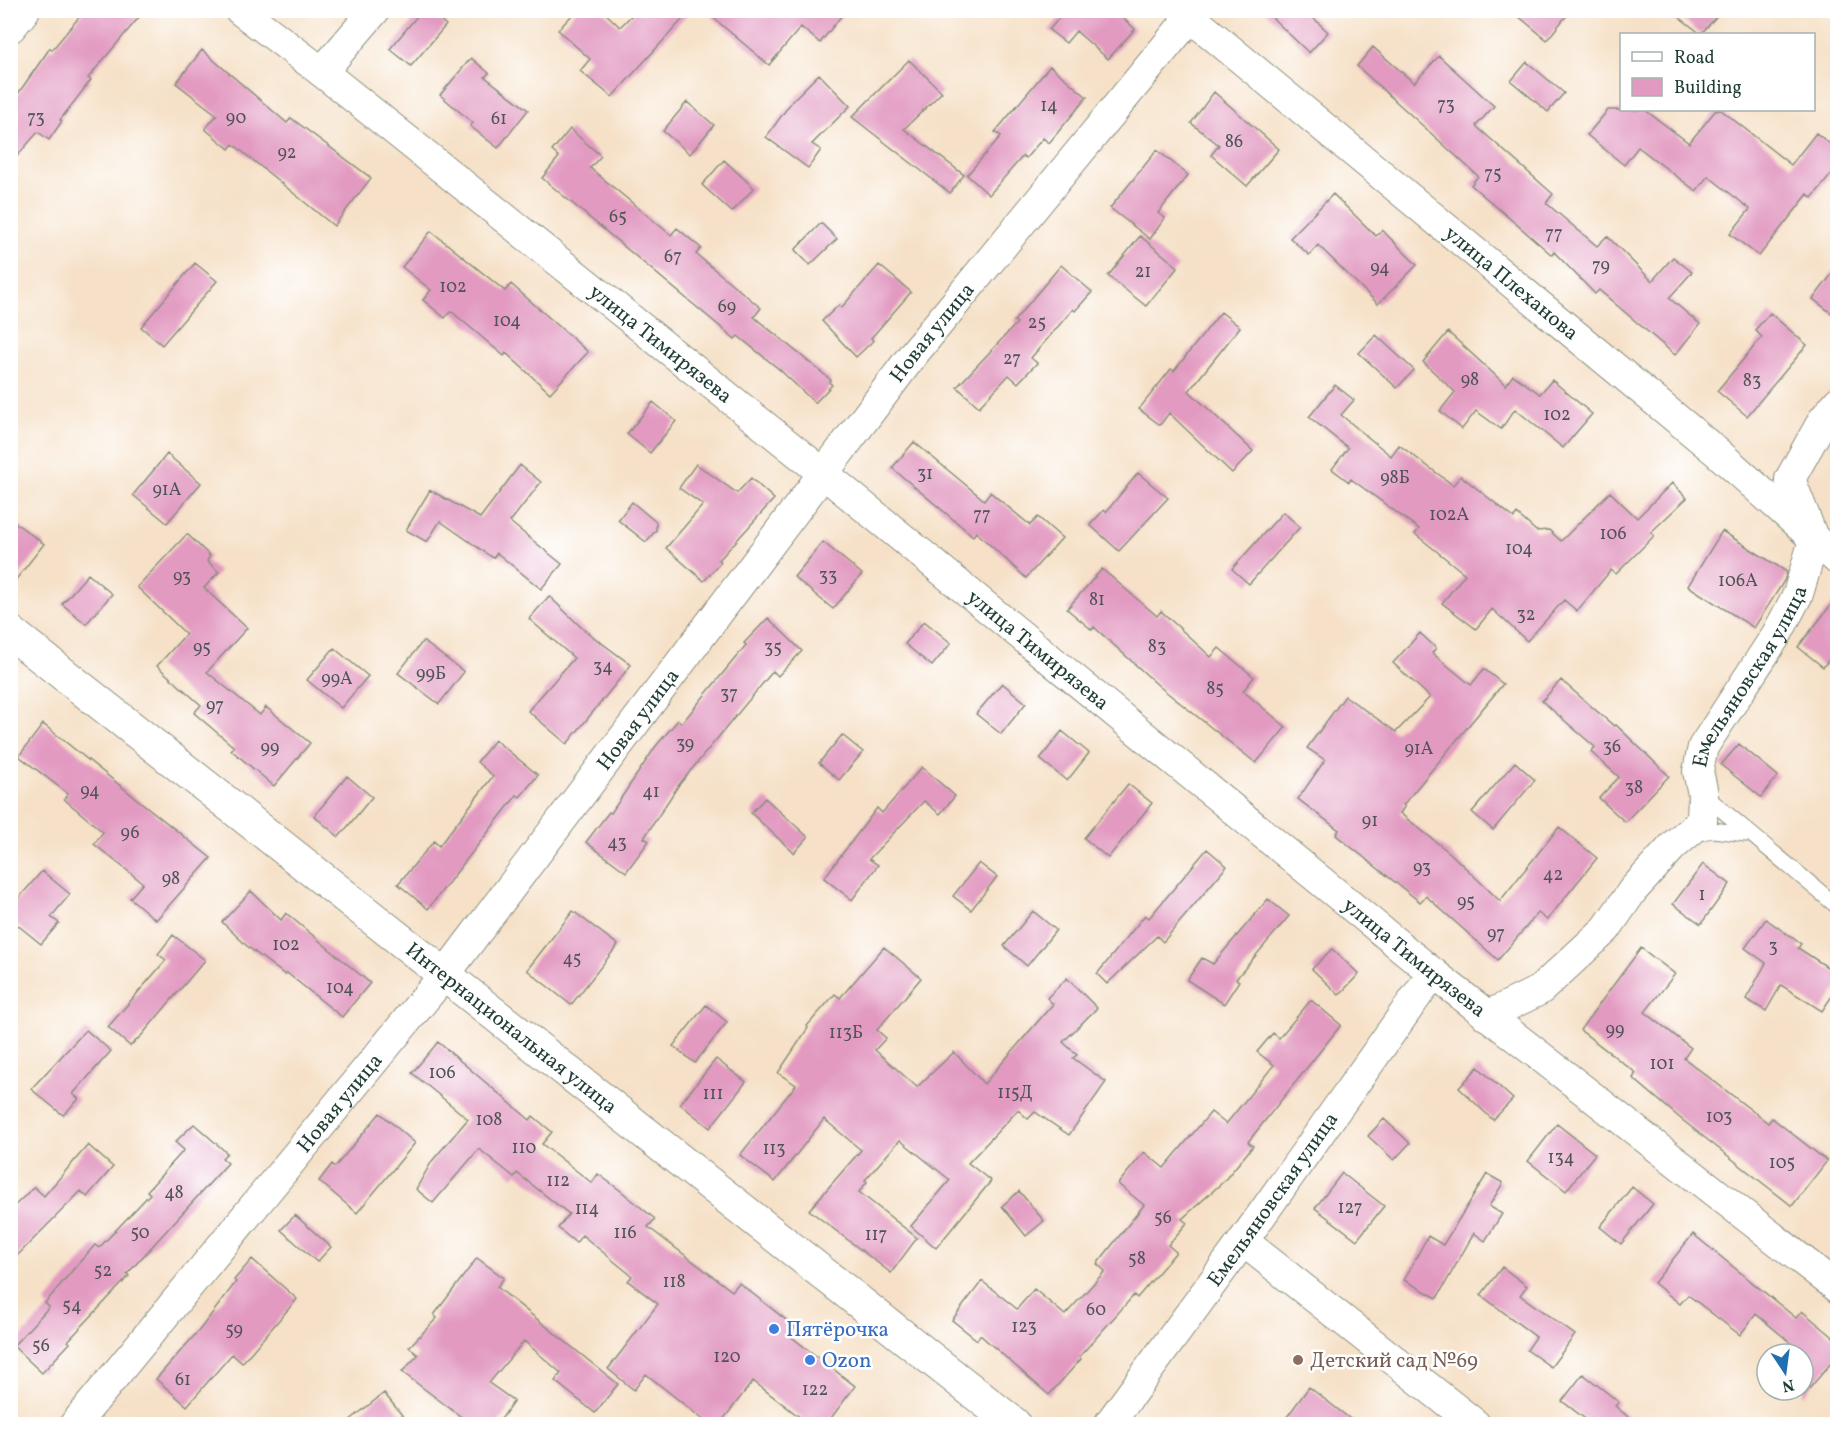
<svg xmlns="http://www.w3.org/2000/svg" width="1848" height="1435" viewBox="0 0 1848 1435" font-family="Vollkorn,serif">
<rect width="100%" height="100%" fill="#fff"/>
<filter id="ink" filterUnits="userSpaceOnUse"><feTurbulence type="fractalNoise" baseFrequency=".0167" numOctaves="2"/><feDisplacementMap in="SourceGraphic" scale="12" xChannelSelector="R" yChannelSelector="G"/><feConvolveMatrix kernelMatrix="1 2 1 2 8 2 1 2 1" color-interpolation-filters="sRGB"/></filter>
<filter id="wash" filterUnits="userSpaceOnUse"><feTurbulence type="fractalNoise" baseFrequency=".008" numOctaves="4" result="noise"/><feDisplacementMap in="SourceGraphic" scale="24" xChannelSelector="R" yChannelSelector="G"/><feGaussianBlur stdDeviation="1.35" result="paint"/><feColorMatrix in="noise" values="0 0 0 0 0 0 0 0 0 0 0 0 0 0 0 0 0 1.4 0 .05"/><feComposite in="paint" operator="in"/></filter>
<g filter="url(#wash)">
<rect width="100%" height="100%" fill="#f6e1c8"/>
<g id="blocks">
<path fill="#e29ac1" d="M85,10H145L88,78L91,80L60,120L62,121L49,140L38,132L10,164V105L50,48L52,50Z
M422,10H429L446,25L411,66L390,49Z
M577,10H602L620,27L637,10H691L612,97L580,71L590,59L558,30Z
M704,10H846L820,43L801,27L769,65Z
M1052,10H1114L1135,29L1108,59L1076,31L1066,43L1049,30L1060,17Z
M1264,10H1305L1328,32L1309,53Z
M1511,10H1571L1547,40Z
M1670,10H1722L1701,34Z
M1373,47L1414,83L1439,56L1494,106L1476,126L1553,194L1546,203L1597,246L1607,236L1652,281L1673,257L1692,272L1669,298L1700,324L1675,355L1599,290L1595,294L1554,252L1552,255L1471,185L1478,176L1357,66Z
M202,50L287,123L291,118L371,178L334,226L233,144L229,149L205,129L217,115L176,83Z
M471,58L489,73L485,77L528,110L498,148L470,126L473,123L440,95Z
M909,60L942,92L904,129L964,175L950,193L852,117Z
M1527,62L1564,93L1548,112L1511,81Z
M1050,66L1087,97L1049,143L1043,138L1026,158L1023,156L989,195L967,175L1001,136L995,132Z
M819,74L850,106L812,144L821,150L808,168L766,137L793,100Z
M1214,92L1279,149L1247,186L1211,155L1219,145L1191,123Z
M687,102L714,125L690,154L663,131Z
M1608,110H1645L1689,143L1716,110H1721L1791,165L1816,133L1838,150V166L1812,198L1808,194L1759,256L1730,234L1750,209L1708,176L1696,191L1638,147L1624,165L1587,135Z
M570,129L601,156L590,168L671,235L677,228L701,248L696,254L761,308L754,317L831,380L829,382L832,385L815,403L780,370L738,336L735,339L542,178L559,157L552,151Z
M1157,150L1188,175L1158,213L1165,218L1150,239L1110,208Z
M724,160L754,188L732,212L702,185Z
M1333,194L1376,236L1382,230L1417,265L1378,304L1318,245L1309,255L1290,238Z
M821,223L837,239L810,265L795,250Z
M431,231L505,291L511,284L588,352L550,393L506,353L504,356L451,311L445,318L423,300L431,290L402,267Z
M1140,236L1178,267L1146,306L1108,276Z
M195,263L217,281L162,345L141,327Z
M879,265L911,292L871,338L873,341L856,357L822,321L839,305L841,308Z
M1061,265L1092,292L1075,311L1073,309L1031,358L1037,363L1018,383L1009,375L979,407L957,387L1017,323L1014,321Z
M1838,266V318L1813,299Z
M1221,312L1240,327L1189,391L1253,451L1232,473L1169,413L1160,425L1139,409L1171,369L1174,371Z
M1770,313L1807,345L1747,416L1717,391L1762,337L1755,330Z
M1448,332L1506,385L1513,375L1540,394L1552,380L1592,414L1563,448L1515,409L1501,429L1476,411L1462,429L1440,411L1455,392L1423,362Z
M1376,335L1414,370L1397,388L1359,353Z
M1335,385L1354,400L1341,415L1391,456L1399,445L1453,485L1461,476L1514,518L1517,514L1536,531L1549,530L1561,541L1610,492L1637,518L1672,483L1687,498L1651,532L1654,536L1616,574L1611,570L1577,611L1564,600L1527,641L1492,609L1476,629L1442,603L1465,574L1415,534L1419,529L1351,479L1349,482L1332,469L1348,448L1309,417Z
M653,402L676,421L650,453L627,434Z
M914,442L984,500L990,492L1030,525L1038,517L1062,538L1026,578L976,532L973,536L892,468Z
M167,454L201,483L167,523L133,495Z
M696,464L737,493L751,478L774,499L719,560L721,562L704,581L666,548L703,505L679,488Z
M520,465L541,482L510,522L562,564L541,589L497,553L493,558L440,521L427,542L406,530L430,490L480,518Z
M1138,473L1168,498L1119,551L1090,525L1104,510L1106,512Z
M632,502L656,522V530L646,542L618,520Z
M1283,512L1300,527L1249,584L1232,569Z
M10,519L44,544L10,587Z
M1722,531L1787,572L1784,581L1754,628L1688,586Z
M187,534L210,556L207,561L219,572L204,588L247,628L207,672L260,715L266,707L310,743L274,786L231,750L234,747L194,713L201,705L157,666L186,634L137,587Z
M823,542L862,574L833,609L794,577Z
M1102,569L1157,616L1161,611L1211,657L1219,648L1254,677L1243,691L1286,727L1256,763L1160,687L1094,627L1092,630L1067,609Z
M88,574L112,594L86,624L62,604Z
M549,596L583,629L631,665L567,744L528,711L574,658L529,619Z
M1838,596V649L1823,667L1798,647Z
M768,618L802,651L778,676L773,671L678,786L644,838L649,841L626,872L586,842L609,812L611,813L656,746L678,720L682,723L746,645L744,643Z
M924,621L951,643L932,666L905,644Z
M1420,633L1436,648L1432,653L1471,685L1484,669L1503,684L1403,805L1405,806L1400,813L1450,853L1500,901L1559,827L1597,858L1547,920L1538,913L1498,960L1426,896L1420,902L1336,835L1339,830L1298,799L1325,760L1307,748L1345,696L1396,732L1430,697L1393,663Z
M423,641L464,672L439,704L398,673Z
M334,648L368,676L341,708L307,680Z
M1561,680L1614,726L1616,725L1669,776L1625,822L1599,798L1619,777L1591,752L1595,747L1542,701Z
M1002,683L1026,703L1001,734L976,714Z
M43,724L211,858L156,920L130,898L143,883L94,844L103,832L64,799L68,794L19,756Z
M1062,731L1089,753L1067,781L1040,759Z
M842,735L863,752L839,780L819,763Z
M495,740L538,775L520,797L517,795L428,909L398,884L434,841L439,846L493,776L477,762Z
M1739,744L1778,776L1761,797L1721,765Z
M1515,762L1535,780L1493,830L1472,812Z
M922,767L955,796L940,814L924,801L869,859L878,865L852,900L824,878L877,808L882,813Z
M347,776L372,797L339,837L314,816Z
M1128,784L1152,803L1108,858L1084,838Z
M765,798L808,837L794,853L751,813Z
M1207,849L1227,866L1163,942L1157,936L1107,984L1097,974L1145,915L1149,918Z
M979,863L997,877L971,910L953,896Z
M1703,864L1730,884L1701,924L1673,904Z
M42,871L70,894L51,917L59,923L41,944L10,919V908Z
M251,891L281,920L286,913L370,983L342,1017L287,973L285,975L247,946L222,922Z
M1268,899L1289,916L1236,979L1239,981L1224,1004L1187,980L1202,958L1213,964Z
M573,911L618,945L571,1005L527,970Z
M1033,911L1056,930L1027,966L1004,946Z
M1766,919L1801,944L1798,948L1838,974V987L1822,1011L1781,985L1766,1011L1746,999L1766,963L1745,948Z
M173,935L205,960L141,1036L130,1046L108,1027L166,960L158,954Z
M884,947L921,978L877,1030L886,1038L875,1050L917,1087L954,1052L984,1084L1053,1004L1047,998L1067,978L1097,1008L1063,1042L1077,1055L1073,1058L1106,1082L1069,1135L1035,1112L1028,1119L1018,1110L968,1163L991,1181L936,1248L911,1226L950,1180L900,1140L865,1180L867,1182L859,1192L917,1238L891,1273L809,1210L861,1150L824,1119L775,1182L740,1155L796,1085L778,1073L808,1028L807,1026L835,994L840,998Z
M1641,948L1675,974L1645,1012L1691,1048L1684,1058L1768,1123L1772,1118L1827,1161L1792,1206L1681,1119L1633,1078L1636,1073L1580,1030Z
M1332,949L1359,974L1339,995L1312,969Z
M1311,1000L1341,1025L1248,1142L1253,1146L1224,1181L1182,1219L1187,1223L1168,1245L1176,1252L1137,1298L1134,1295L1079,1357L1081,1359L1049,1395L980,1335L977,1340L952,1320L982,1281L1017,1309L1034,1289L1065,1315L1105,1271L1097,1264L1144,1205L1118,1184L1144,1152L1164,1168L1211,1112L1226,1124L1274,1065L1257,1052L1273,1033L1279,1038Z
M706,1005L727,1022L695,1063L673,1046Z
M86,1030L111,1051L73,1094L79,1099L63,1115L31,1089Z
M438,1042L530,1120L533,1116L552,1132L542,1144L592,1183L598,1174L621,1191L655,1219L648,1227L732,1291L739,1283L795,1327L789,1335L855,1386L826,1425H810L753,1381L719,1425H710L646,1374L634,1390L608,1369L658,1304L628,1281L632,1276L582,1235L576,1243L558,1228L569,1214L517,1173L514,1177L479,1149L433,1203L416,1189L432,1161L468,1119L412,1073Z
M716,1059L746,1082L710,1128L680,1104Z
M1478,1067L1513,1099L1493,1120L1459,1088Z
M380,1113L415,1143L357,1213L319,1181L332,1164L335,1167Z
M1384,1119L1410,1143L1394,1160L1368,1136Z
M194,1124L227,1153L222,1158L228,1163L127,1274L129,1276L68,1341L70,1343L42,1373L13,1346L49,1307L45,1303L77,1265L95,1245L99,1248L150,1194L147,1191L184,1150L175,1142Z
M1557,1124L1595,1154L1566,1191L1528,1161Z
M88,1145L113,1167L87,1197L81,1191L10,1263V1210L34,1187L44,1196Z
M1342,1173L1384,1206L1357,1240L1315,1208Z
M1487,1174L1503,1183L1489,1206L1502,1214L1485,1241L1474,1233L1437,1298L1404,1280L1428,1236L1443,1245Z
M1632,1187L1653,1204L1621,1244L1600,1227Z
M1019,1191L1044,1221L1026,1236L1002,1206Z
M295,1215L331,1247L317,1262L281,1230Z
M1693,1234L1796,1318L1802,1311L1838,1341V1355L1803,1396V1354H1782L1791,1343L1756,1314L1740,1335L1688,1295L1680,1304L1654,1283Z
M477,1258L504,1278L497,1287L618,1384L595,1413L555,1381L561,1373L524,1341L489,1383L514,1401L497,1425H472L402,1372L418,1355L409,1347L437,1318L434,1315Z
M252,1259L297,1299L242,1363L232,1354L187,1406L156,1379L201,1328L236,1282L234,1280Z
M1502,1267L1527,1286L1520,1295L1575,1335L1551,1367L1527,1350L1536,1337L1481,1295Z
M1583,1374L1619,1402L1615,1406L1638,1425L1592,1424L1562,1401Z
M1309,1387L1358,1425H1281Z
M384,1393L410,1425H344Z"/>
</g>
</g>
<g filter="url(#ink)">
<use href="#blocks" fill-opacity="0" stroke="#8a8f7e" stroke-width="1.5"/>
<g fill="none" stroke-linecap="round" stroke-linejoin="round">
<g stroke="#8a8f7e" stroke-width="17">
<path id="service" d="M1703,794L1838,907
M1696,833L1713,830L1746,834"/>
</g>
<g stroke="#8a8f7e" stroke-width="32">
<g id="minor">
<path id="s1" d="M240,10L322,72L823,473L1433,973L1838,1288"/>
<path id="s2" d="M1182,10L1718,453L1838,560"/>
<path d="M322,72L375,10"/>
<path id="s3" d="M1487,1016L1540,990L1606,929L1633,890L1674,845L1702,821L1703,794L1698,771L1703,747L1777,634L1798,594L1814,540L1790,479L1823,420L1838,402"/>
<path d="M1243,1241L1475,1424"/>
<path id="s4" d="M75,1424L446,973L915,352L1196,10"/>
<path id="s5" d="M1109,1424L1243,1241L1433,973"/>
</g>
</g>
<g stroke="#8a8f7e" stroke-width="35">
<path id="tertiary" d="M10,26L23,10"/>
</g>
<g stroke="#8a8f7e" stroke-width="35">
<g id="primary">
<path id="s6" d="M10,632L1014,1424"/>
</g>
</g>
<use href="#service" stroke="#fff" stroke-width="15"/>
<use href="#minor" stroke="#fff" stroke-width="30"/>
<use href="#tertiary" stroke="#fff" stroke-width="33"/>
<use href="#primary" stroke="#fff" stroke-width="33"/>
</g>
</g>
<g fill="#3f7fe0" stroke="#fff" stroke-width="2">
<circle cx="774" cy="1329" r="6"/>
<circle cx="810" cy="1360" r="6"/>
</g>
<circle fill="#8d6e63" stroke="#fff" stroke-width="2" cx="1298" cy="1360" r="6"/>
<g text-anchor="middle" stroke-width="5" stroke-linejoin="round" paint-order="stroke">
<g font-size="18" fill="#505457">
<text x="1446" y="110">73</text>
<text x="1049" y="111">14</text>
<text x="36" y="123">73</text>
<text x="236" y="123">90</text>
<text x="499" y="124">61</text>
<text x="1234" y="147">86</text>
<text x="287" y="158">92</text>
<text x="1493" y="179">75</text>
<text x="618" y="222">65</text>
<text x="1554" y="239">77</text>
<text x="673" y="262">67</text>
<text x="1601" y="271">79</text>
<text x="1380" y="273">94</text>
<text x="1143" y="277">21</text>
<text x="453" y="292">102</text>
<text x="727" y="312">69</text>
<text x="507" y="326">104</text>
<text x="1037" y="328">25</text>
<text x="1012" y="364">27</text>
<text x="1470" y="385">98</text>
<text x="1752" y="386">83</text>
<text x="1557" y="420">102</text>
<text x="925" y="479">31</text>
<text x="1395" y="483">98Б</text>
<text x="167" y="495">91А</text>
<text x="982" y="520">77</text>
<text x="1449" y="520">102А</text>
<text x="1613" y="539">106</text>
<text x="1519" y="554">104</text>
<text x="828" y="581">33</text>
<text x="182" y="582">93</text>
<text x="1738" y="586">106А</text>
<text x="1097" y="605">81</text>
<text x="1526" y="620">32</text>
<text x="1157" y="652">83</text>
<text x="202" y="653">95</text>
<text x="773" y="653">35</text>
<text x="603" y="672">34</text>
<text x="431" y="679">99Б</text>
<text x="337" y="684">99А</text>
<text x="1215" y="694">85</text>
<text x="729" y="699">37</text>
<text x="215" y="711">97</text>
<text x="685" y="749">39</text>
<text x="1612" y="752">36</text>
<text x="270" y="753">99</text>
<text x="1419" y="754">91А</text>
<text x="1634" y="793">38</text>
<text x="90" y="796">94</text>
<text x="651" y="797">41</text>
<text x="1370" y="826">91</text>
<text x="130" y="838">96</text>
<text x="617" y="848">43</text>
<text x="1422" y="873">93</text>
<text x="1553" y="880">42</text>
<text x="171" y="884">98</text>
<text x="1702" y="900">1</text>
<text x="1466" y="907">95</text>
<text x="1496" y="939">97</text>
<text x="286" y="950">102</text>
<text x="1773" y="952">3</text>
<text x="572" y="964">45</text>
<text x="340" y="993">104</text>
<text x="1615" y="1035">99</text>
<text x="846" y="1038">113Б</text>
<text x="1662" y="1069">101</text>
<text x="442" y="1078">106</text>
<text x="1015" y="1098">115Д</text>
<text x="713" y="1099">111</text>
<text x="1719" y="1122">103</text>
<text x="489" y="1125">108</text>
<text x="524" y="1153">110</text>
<text x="774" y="1154">113</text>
<text x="1561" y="1163">134</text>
<text x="1782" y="1168">105</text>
<text x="558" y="1186">112</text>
<text x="174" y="1198">48</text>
<text x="1350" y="1213">127</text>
<text x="587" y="1214">114</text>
<text x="1163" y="1223">56</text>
<text x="140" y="1238">50</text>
<text x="625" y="1238">116</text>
<text x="876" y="1240">117</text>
<text x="1137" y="1264">58</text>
<text x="103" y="1276">52</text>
<text x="674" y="1287">118</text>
<text x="72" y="1311">54</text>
<text x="1096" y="1315">60</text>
<text x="1024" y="1332">123</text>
<text x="234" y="1335">59</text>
<text x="41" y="1351">56</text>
<text x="727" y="1362">120</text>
<text x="183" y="1385">61</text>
<text x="815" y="1395">122</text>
</g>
<g font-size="21" fill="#1f3d34" stroke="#fff">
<text dy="7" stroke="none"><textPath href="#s2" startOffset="428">улица Плеханова</textPath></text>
<text dy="7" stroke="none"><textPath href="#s4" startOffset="1388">Новая улица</textPath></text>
<text dy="7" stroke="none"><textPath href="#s1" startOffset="537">улица Тимирязева</textPath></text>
<text dy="7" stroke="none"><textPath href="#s1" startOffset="1023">улица Тимирязева</textPath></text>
<text dy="7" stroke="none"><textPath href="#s3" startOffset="453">Емельяновская улица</textPath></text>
<text dy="7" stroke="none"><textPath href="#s4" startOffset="902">Новая улица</textPath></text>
<text dy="7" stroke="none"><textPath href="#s1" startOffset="1509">улица Тимирязева</textPath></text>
<text dy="7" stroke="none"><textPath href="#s6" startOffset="639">Интернациональная улица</textPath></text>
<text dy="7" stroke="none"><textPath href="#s4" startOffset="416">Новая улица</textPath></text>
<text dy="7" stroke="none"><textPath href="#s5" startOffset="278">Емельяновская улица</textPath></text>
</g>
<g font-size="21" fill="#366cbe" stroke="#fff" text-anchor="start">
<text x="786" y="1336">Пятёрочка</text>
<text x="822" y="1367">Ozon</text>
</g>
<g font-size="21" fill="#785e54" stroke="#fff" text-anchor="start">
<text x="1310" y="1367">Детский сад №69</text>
</g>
</g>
<rect width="1848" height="1435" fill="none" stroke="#fff" stroke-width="36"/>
<rect x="1620" y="33" width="195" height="78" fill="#ffffff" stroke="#a5b1ae" stroke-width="1.5"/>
<rect x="1632" y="52" width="30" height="9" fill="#ffffff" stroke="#a5b1ae" stroke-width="1.5"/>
<text x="1674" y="63" font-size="18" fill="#1f3d34">Road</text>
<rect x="1632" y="78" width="30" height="18" fill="#e29ac1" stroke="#a5b1ae" stroke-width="1.5"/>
<text x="1674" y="93" font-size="18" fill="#1f3d34">Building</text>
<g transform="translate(1785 1372) rotate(167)"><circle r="28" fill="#ffffff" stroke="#a5b1ae" stroke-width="1.5"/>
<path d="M0-4.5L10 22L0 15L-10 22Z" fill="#1f6fb2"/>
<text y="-9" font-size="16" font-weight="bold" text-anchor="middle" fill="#1f3d34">N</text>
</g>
</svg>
